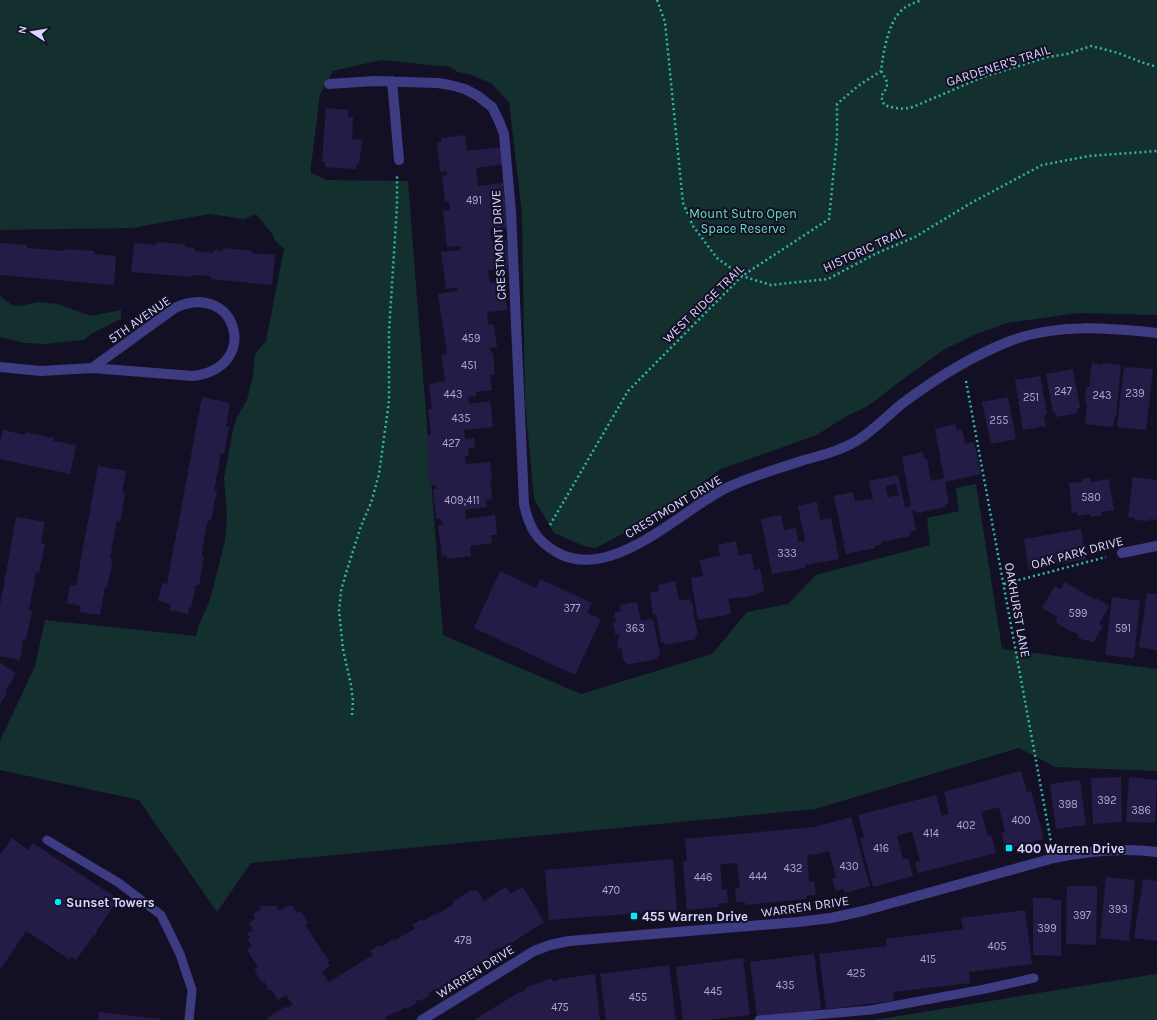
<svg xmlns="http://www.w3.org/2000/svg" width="1157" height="1020" viewBox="0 0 1157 1020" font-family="Karla,sans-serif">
<rect width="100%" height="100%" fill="#131026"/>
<path fill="#132f2e" d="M0,0H1157V315L1078,313L1007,323L976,334L943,350L891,388L879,398L866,407L845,417L817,435L721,469L661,513L596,548L584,546L554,533L534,499L525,402L522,214L509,102L492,84L472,75L458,72L450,67L381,60L333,71L320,94L311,167V173L327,180L408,181L443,635L581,694L712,654L747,612L788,604L816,575L930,545L927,518L959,511L956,488L976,484L1002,649L1157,669V771L1055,767L1019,748L815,809L251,863L217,912L139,800L0,770V741L35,666L45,620L196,636L198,627L210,600L225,541L227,515L224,478L234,425L237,417L247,400L253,376L255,354L266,341L284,249L274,239L273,235L256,214L244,219L209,214L132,228L0,230Z
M0,296L12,305L19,306L39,302L58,304L91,316L121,310V319L91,334L84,340L45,344L25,343L0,337Z
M1155,974H1157V1020H874Z"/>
<path fill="#241c46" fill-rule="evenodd" d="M326,108L348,110V117H353L352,139L362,140L359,165H356V169L325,167V162H322Z
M465,135L467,151L502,147L504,164L476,168L478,186L503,183L504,199L508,198L509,227L490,229L492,242L506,240L509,264L507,265L508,268L488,270L490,283L504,281L507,310L487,312L488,324L494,325L497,347L489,348L493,354L495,372L494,375H490L492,390L476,392V396L468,397L469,404L490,401L493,427L464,430L465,439L474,438L475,447L468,448L469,456H465L466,464L490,462L492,478H490L492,499L486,500L487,507L465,510L466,519L495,515L497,535H491L492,543L470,546L471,556L447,559V555L442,556L438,526L443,525L442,522H441V519H436L433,489H437L436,485L430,486L427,461H430L427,435L431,434L428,409H432L429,384L445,381L442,357L443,355L447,354L438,294L458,291L457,287L446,289L441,252L460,250V246L447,247L443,211L450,210V206L449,202H445L442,176L447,175V171L440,172L437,142H441V138Z
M157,242L185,244V247L195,248V251L213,253L214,250L223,251V248L252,251V253L275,255L272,285L211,279V276L193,275V277L131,272L134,243L156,245Z
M0,243L27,245V248L65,251V249L94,251V254L116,256L114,285L0,275Z
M1092,363L1103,365V363L1121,365L1116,417H1114L1113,427L1085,424L1087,403H1085L1086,387H1089Z
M1124,367L1153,369L1146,430L1117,427Z
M1073,369L1080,408H1077L1078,413L1056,417L1055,412L1053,413L1046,374Z
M1040,376L1047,414L1044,415L1046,426L1023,430L1015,380Z
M202,397L230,403L226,427H229L224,454L221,453L214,491H217L211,520H208L204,539L202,556L204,557L199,585H196L191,608L189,607L188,614L170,610L171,604L158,601L162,583L167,584Z
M1008,397L1016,439L991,444L982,402Z
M955,424L957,430L962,429L965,444L974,442L981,474L945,482L949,503L945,504L946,507L916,513L915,510L912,511L916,530L910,532V536L882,542V544L874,546L875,548L846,554L834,496L853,492L855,501L873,499L869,481L898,475L905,507L911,506L902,457L923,452L924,459H927L931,481L944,478L935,429ZM896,484L899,495L888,497L886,486Z
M3,430L25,435V432L54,438L53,441L76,445L70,474L0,459V443Z
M98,466L126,471L122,492L125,493L120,522L117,521L110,558L113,559L107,587H105L100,615L80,612L81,606L67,603L70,585L76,586Z
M1133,477L1157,480V518H1156V520L1149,519V521L1135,520V518L1128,517Z
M1090,478L1091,482L1109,479L1114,510L1101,512L1102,515L1090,517V514L1078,516L1076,512L1072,513L1069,483L1083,482L1082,479Z
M817,502L820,520L831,518L839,559L805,565V568L772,574L761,519L781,515L784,530L796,528L798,542L805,541L798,506Z
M16,517L45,522L41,543L45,544L39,573L36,572L29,610H32L26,640L23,639L20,660L0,656V606Z
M1081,529L1086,559L1029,570L1024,539Z
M736,541L739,556L751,553L754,570L760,569L764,591L755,594V595L742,598L741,597L728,599L731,614L698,620L691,578L703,576L700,560L720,556L718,545Z
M500,571L536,588L540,579L592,603L587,613L601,619L575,675L474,628Z
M675,581L679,601L690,599V603L692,602L698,636H695L696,639L665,645L664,642L661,643L656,614L653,615L650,592L659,591L658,585Z
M1065,582L1095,600L1096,598L1109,606L1099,624L1103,626L1093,643L1088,640L1085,641L1078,637V634L1072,631V632L1055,622L1058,617L1042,608L1055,586L1061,589Z
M1147,593L1157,594V650L1139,647Z
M1112,597L1140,601L1134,658L1105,655Z
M637,602L641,621L652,619L653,622H654L660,655L657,656V659L626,665V662H624L621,648L618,649L617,639L619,638V634H615L613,623L616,622L614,612L621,611L620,605Z
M0,663L16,673L5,692L7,693L0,704Z
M1021,771L1027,792L1031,791L1044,839L1006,849L1001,833L1005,832L999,807L981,812L988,836L991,835L996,853L918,873L915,862L920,861L912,831L897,836L903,860L908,858L913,876L873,887L860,839L864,837L858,815L936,795L942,816L945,815L949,814L944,792Z
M1121,777L1122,822L1093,824L1091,778Z
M1129,777L1157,780L1155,823L1126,822Z
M1080,780L1086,825L1056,829L1050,784Z
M851,817L870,886L845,893L844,889L836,891L832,879L836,878L829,851L817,854L807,855L809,882L814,881L816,895L806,896V899L745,905V902H736L735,889L740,888L737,863L720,864L722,890L727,889L728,903L718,904L719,907L687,910L683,862L687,861L685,839L814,827Z
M12,838L28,850L33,843L118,899L96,932L97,933L96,935H94L76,960L71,957L69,959L26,931L0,970V855Z
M673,859L677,910L549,920L545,870Z
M1106,877L1135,880L1129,941L1100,938Z
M1143,879L1157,881V941L1134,938Z
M1067,886H1097L1096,945L1066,944Z
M506,887L510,894L523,887L544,922L510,944L509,943L500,949L499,947L489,954L491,956L449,981L450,982L438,990L437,988L428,993L429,996L419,1001L418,1000L415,1001L417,1003L407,1009L406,1007L395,1013V1012L385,1018L386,1020H268L267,1018L286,1006L287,1008L293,1005L286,995L278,1000L272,990L269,991L264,981L262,983L254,970L258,967L247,950L252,946L247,939L250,938L247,933L253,930L249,923L255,919L253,914L261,909L259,906H276L279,911L288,906H293L297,913L301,911L308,923L305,925L329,961L327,962L330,966L322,972L329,982L373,955L370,951L380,945L381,947L393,939L394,941L404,935L415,929L412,925L422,919L423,921L435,914L436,915L454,904L453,902L471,890L473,892L477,890L484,901Z
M1033,898H1051V900H1061V956L1033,955Z
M1025,910L1032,964L969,972L970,983L893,992L894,1001L826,1009L819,954L887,946L886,939L963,929L961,918Z
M814,954L821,1009L757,1017L750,962Z
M743,958L750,1015L707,1020H683L676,967Z
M669,965L676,1020H606L600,974Z
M595,974L600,1020H474L516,994L526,990L525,988L552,978L553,982L560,979Z
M99,1012L161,1019V1020H98Z"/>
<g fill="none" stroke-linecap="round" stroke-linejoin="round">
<path stroke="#33b5aa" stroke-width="2.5" stroke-dasharray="2 3" stroke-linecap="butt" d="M657,0L665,22L683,203L693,226L717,258L742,276L771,285L828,279L875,254L915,237L971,203L1042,165L1089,156L1157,151
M881,71C888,82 890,85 881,96L884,105C894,108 902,110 913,107L983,77L1048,57L1067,54L1091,46L1118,53L1141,62L1157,67
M966,381L1051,842
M550,525L628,391L742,276L829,219L837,138V104L858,86L881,71C883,54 888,24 900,12C906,5 914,3 922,0
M1004,584L1106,557
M352,715L353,701L351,685L343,649L339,611L341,591L346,573L361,526L371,503L379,474L389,401V332L397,205V176"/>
<path stroke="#3d3c83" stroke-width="9" d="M47,840L119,883L161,915L180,954L192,990L189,1020
M759,1020L871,1010L985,989L1034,978"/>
<path stroke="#3d3c83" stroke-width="10" d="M392,81L399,160
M329,84L374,81L438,83L450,85L465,89L478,96L492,107L499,121L504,134L511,211L524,504C529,527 536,541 558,553C612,582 680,511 726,488C751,476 778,469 804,460C823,455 842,450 858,440C875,429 888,415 903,403C935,379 972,356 1010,341C1057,323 1108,328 1157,333
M0,367L41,371L92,368L193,376C262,368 237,279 175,308L92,368
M1122,553L1157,546
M422,1020L534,951L550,945L569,941L798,922L831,918L863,911L1054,858C1088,851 1122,847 1157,852"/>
</g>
<g fill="#07e6f8" stroke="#131026" stroke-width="1.5">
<rect x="1005" y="844" width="8" height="8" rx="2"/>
<circle cx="58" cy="902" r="4"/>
<rect x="630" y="912" width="8" height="8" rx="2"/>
</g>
<g text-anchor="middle" stroke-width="4" stroke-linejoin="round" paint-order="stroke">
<g font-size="11" fill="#aca8d0">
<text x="474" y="204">491</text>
<text x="471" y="342">459</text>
<text x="469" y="369">451</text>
<text x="1063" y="395">247</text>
<text x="1135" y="397">239</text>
<text x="453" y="398">443</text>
<text x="1102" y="399">243</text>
<text x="1031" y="401">251</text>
<text x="461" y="422">435</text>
<text x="999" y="424">255</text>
<text x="451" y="447">427</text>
<text x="1091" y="501">580</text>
<text x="462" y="504">409;411</text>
<text x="787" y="557">333</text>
<text x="572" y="612">377</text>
<text x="1078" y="617">599</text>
<text x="635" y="632">363</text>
<text x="1123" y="632">591</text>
<text x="1107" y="804">392</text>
<text x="1068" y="808">398</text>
<text x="1141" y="814">386</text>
<text x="1021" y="824">400</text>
<text x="966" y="829">402</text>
<text x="931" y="837">414</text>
<text x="881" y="852">416</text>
<text x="849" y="870">430</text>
<text x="793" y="872">432</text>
<text x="758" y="880">444</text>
<text x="703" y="881">446</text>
<text x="611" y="894">470</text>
<text x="1118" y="913">393</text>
<text x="1082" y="919">397</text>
<text x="1047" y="932">399</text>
<text x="463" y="944">478</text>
<text x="997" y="950">405</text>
<text x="928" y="963">415</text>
<text x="856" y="977">425</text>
<text x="785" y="989">435</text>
<text x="713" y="995">445</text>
<text x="638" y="1001">455</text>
<text x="560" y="1011">475</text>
</g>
<g font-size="13" fill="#d9d6fe" stroke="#131026">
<text transform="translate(998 65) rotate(-18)" y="5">GARDENER'S TRAIL</text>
<text transform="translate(498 245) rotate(-93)" y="5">CRESTMONT DRIVE</text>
<text transform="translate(864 249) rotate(-25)" y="5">HISTORIC TRAIL</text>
<text transform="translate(703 303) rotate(-44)" y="5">WEST RIDGE TRAIL</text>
<text transform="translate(139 319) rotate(-35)" y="5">5TH AVENUE</text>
<text transform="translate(673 506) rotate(-31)" y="5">CRESTMONT DRIVE</text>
<text transform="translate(1077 552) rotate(-15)" y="5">OAK PARK DRIVE</text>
<text transform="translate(1018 610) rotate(80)" y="5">OAKHURST LANE</text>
<text transform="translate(805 906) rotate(-8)" y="5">WARREN DRIVE</text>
<text transform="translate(475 971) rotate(-32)" y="5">WARREN DRIVE</text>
</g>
<g font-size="13" fill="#63ddbb" stroke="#131026">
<text x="743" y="218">Mount Sutro Open<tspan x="743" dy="15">Space Reserve</tspan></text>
</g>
<g font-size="13" font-weight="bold" fill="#d9d6fe" stroke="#131026" text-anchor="start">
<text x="1017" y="853">400 Warren Drive</text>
<text x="66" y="907">Sunset Towers</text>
<text x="642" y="921">455 Warren Drive</text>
</g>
</g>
<g transform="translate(32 32) rotate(282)" stroke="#131026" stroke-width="3" paint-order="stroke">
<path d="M0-3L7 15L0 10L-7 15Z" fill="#d9d6fe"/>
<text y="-6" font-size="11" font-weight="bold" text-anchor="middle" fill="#d9d6fe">N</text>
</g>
</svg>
